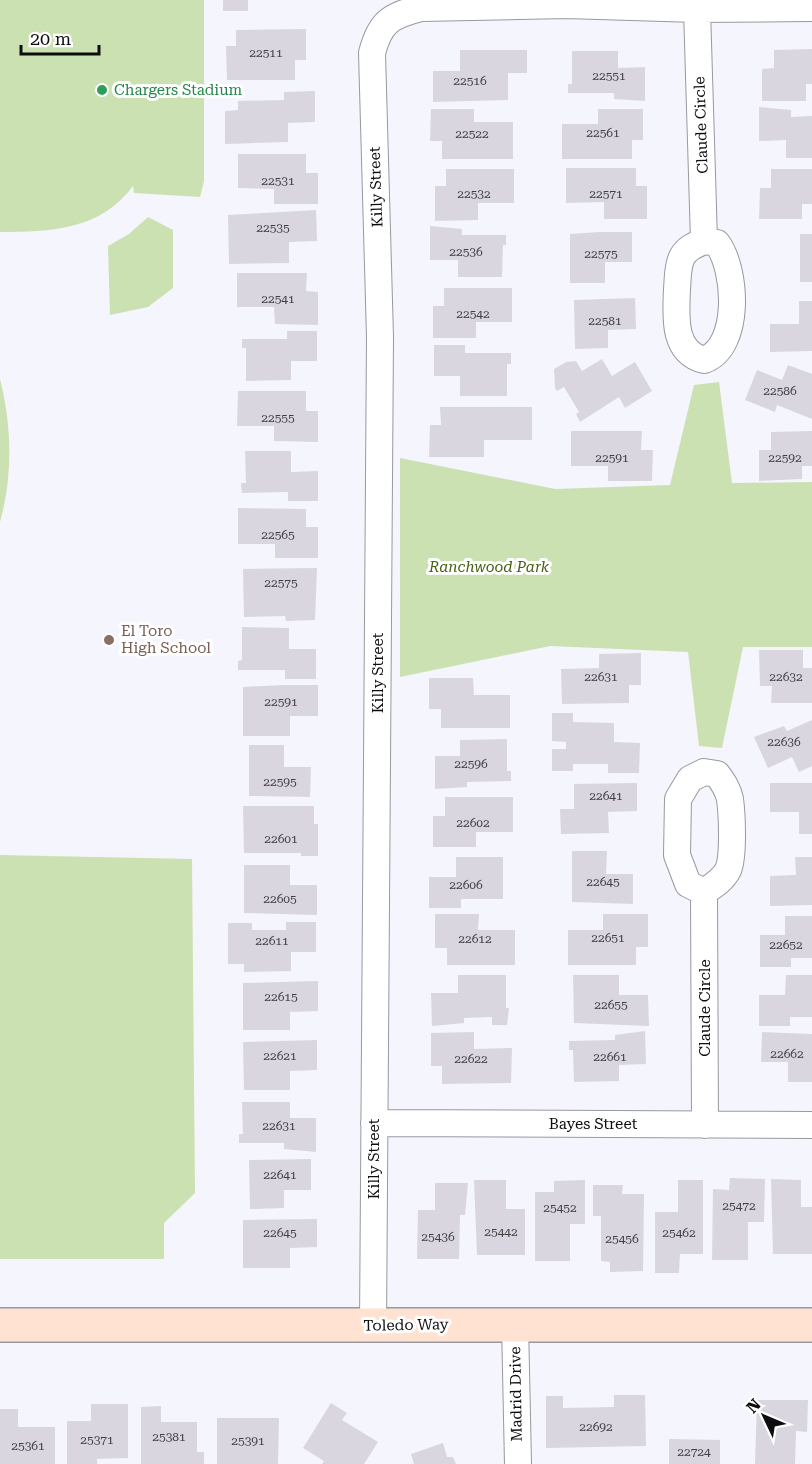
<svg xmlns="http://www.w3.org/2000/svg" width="812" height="1464" viewBox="0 0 812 1464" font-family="'Roboto Serif',serif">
<rect width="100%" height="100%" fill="#f5f5fe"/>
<path fill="#cce1b1" d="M0,0H204V181L200,197L134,193L133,186C101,230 50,232 0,232Z
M148,217L173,230V288L148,307L110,315L108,246L129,234Z
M0,379C12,426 13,475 0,522Z
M719,382L732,483L812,482V647H743L722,748L699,746L688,652L550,646L400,677V458L555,489L670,485L694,385Z
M0,855L192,859L195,1193L164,1223V1259H0Z"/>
<path fill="#d9d6df" d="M223,0H248V11H223Z
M306,29V60H295V80H227L226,46H236V30Z
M812,49V84H806V101H762V69L774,68V50Z
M460,50H527V73H508V100L433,102V71H460Z
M572,51H618V68L645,67V101L614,99V93H568V84H572Z
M315,91V122L288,123V142L225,144V111L238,110V101L284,100V92Z
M759,107L791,110V117L812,116V158H786V140L759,141Z
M431,109H474V122H513V159H442V141H430Z
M598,109H643V140H632V159H562V124H598Z
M238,154H306V173H318V204H274V189L238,188Z
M566,168H636V186H647V219H604V202L566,203Z
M446,169H514V203H478V220L435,221V186H446Z
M771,169H812V204H802V219H759L760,188H771Z
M316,210L317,241L289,242V263L229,264L228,215Z
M430,226L462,229V235H506V245H503L502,277H458V260H430Z
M599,232H632V262H605V283H570V234Z
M800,234H812V282H800Z
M237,273H307L306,291L318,292V325L275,324L274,307H237Z
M444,288H512V322H476V338H433V306H444Z
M635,298L636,329L608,330V348L575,349L574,300Z
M799,301H812V351L770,352V324H799Z
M287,331H317V361H291V380L246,381V348H242V339H287Z
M434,345H465V353H511V364H507V396H460V376H434Z
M602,359L612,376L635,362L652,391L625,408L619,397L580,422L576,414L579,412L564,387L557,391L555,388L554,369L566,362L576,361L582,371Z
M788,365L812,374V419L777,405L775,412L745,400L757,370L782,380Z
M238,391H306V411H318V442L274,441V426H237Z
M440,407H532V440H484V457H429L430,425H441Z
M571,431H642L641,450H653L652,481H608V466H571Z
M812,431V466H802V479L759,481V450H771V432Z
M245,451H291V472L318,471V501H288V492L242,493L241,483H246Z
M238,508L306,509V527H318V558H275V544H238Z
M317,568L315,620L286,621L285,616L244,617L243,569Z
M242,627L289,628V649H316V679H285V670H238V661L242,660Z
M759,650H803V668H812V703H771L772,686H760Z
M641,653V685H629V703L562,704L561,669L599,668V654Z
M429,678H473L474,695H510V728H441V709H429Z
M283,685H318V716H290V736H243V687Z
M552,713H573V722L614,723V742L640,743L639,773H608V764H573V771H552V749H566V742L552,741Z
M812,720V766L799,772L792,757L768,768L754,737L784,726L787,731Z
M507,739V771H511V781L467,782V787L435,789V756H460V740Z
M249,745H284V767H311L310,797L249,796Z
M637,783V811L608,812L609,833L561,834L560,809H574V784Z
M770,783H812V834H799V812H770Z
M445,797H513V832H476V847H433V816H445Z
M243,806H314V824H318V856H301V853H244Z
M572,851H607L606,874H633V904L572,902Z
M456,857H503V899H461V908H429V877H456Z
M795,857H812V905L770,906V876L796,875Z
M244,865H290V885H317V915L244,913Z
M435,914H479L478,930H515V965H447V948H435Z
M603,914H648V947H636V965H568V930H603Z
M785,916H812V958H791V967H760V935H785Z
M286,922H316V952H291V971L244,972V964H228V923H252V930H286Z
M458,975H506V1008H509L507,1025H492V1017L464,1018V1023L432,1026L431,993H458Z
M573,975H619V995H648L649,1026L574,1023Z
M786,975H812V1017H790V1026H759V995H785Z
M318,981V1011L290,1012V1030H243V983Z
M645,1031L646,1064L619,1065V1081L574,1082L573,1050H569V1041L615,1040V1035Z
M474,1032V1049L512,1048L511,1083L442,1084V1066H431V1033Z
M762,1032L812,1034V1082H788V1062H761Z
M317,1040V1070L290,1071V1090H244L243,1042Z
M242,1102H290V1118H316V1152L284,1149V1143H239V1134H243Z
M311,1159V1190H284V1208L250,1209L249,1160Z
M730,1178L765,1179L764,1222H748V1260H712L713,1189L729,1190Z
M771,1179L801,1180V1207H812V1254H773Z
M474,1180H506V1209H525V1255H477Z
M585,1180V1224H570V1261H535V1192H554V1181Z
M678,1180H703V1254H680L679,1273H655V1212H678Z
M435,1183H468L465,1215H460L459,1259H417L418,1210H435Z
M593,1185H623L622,1194H644L643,1271L610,1272V1262L601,1261V1216H593Z
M317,1219V1247L290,1248V1268H243V1220Z
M614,1395H645L646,1446L546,1448V1396H563V1408L614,1407Z
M757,1400H808L807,1432L796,1431L795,1464H755Z
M331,1403L347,1413L342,1420L378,1442L364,1464H322L324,1461L303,1448Z
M91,1404H128V1458L97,1459V1464H67V1421H91Z
M161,1406V1422H197V1452H204V1464H141V1407Z
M0,1409H18V1427H55V1464H0Z
M217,1418H279L278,1464H217Z
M669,1439L720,1440V1464H669Z
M443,1443L447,1457H453L456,1464H414L411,1454Z"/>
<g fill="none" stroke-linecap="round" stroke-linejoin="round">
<g stroke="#9898a0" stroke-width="28">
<path id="street" d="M697,9L704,241
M704,241L717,243C737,270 741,347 704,360C672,352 676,315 677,289C678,279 677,267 682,257C687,248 695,245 704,241Z
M704,772L717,774C723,782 728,789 730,799C732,814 734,856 728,870C723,880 713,886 704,892L688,884L677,855L678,799L690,779Z
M704,892L705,1125
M374,1123L812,1125
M515,1323L518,1464
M373,1326L380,337L372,53C380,22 390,16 421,8L566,5L697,9L812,8"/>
</g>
<g stroke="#9898a0" stroke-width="36">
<path id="secondary" d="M0,1325H812"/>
</g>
<use href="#street" stroke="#fff" stroke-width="26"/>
<use href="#secondary" stroke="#ffe2d1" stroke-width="33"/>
</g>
<circle fill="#2e9e5b" stroke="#fff" stroke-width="2" cx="102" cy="90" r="6"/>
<circle fill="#8d6e63" stroke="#fff" stroke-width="2" cx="109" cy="640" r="6"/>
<g text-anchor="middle" stroke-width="6" stroke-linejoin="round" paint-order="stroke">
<g font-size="12" fill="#403f44">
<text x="266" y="57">22511</text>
<text x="609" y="80">22551</text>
<text x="470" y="85">22516</text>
<text x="603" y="137">22561</text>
<text x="472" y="138">22522</text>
<text x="278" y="185">22531</text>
<text x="474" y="198">22532</text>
<text x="606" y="198">22571</text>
<text x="273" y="232">22535</text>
<text x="466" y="256">22536</text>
<text x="601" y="258">22575</text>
<text x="278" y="303">22541</text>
<text x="473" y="318">22542</text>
<text x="605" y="325">22581</text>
<text x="780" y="395">22586</text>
<text x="278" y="422">22555</text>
<text x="612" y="462">22591</text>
<text x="785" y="462">22592</text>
<text x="278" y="539">22565</text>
<text x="281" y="587">22575</text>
<text x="601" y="681">22631</text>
<text x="786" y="681">22632</text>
<text x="281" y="706">22591</text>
<text x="784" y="746">22636</text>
<text x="471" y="768">22596</text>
<text x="280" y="786">22595</text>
<text x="606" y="800">22641</text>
<text x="473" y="827">22602</text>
<text x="281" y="843">22601</text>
<text x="603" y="886">22645</text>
<text x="466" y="889">22606</text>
<text x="280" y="903">22605</text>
<text x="608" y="942">22651</text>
<text x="475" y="943">22612</text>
<text x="272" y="945">22611</text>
<text x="786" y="949">22652</text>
<text x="281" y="1001">22615</text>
<text x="611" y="1009">22655</text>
<text x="787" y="1058">22662</text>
<text x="280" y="1060">22621</text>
<text x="610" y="1061">22661</text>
<text x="471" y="1063">22622</text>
<text x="279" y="1130">22631</text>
<text x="280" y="1179">22641</text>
<text x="739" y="1210">25472</text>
<text x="560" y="1212">25452</text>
<text x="501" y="1236">25442</text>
<text x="280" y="1237">22645</text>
<text x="679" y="1237">25462</text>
<text x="438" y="1241">25436</text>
<text x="622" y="1243">25456</text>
<text x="596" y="1431">22692</text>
<text x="169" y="1441">25381</text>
<text x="97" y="1444">25371</text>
<text x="248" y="1445">25391</text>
<text x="28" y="1450">25361</text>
<text x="694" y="1456">22724</text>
</g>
<g font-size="15" fill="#27864d" stroke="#fff" text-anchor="start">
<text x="114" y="95">Chargers Stadium</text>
</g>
<g font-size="15" fill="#0d0d10" stroke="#fff">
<text transform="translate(701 125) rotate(-92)" y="5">Claude Circle</text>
<text transform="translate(376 187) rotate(-92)" y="5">Killy Street</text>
<text transform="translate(378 673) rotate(-90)" y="5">Killy Street</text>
<text transform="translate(705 1008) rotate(-90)" y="5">Claude Circle</text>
<text x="593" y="1129">Bayes Street</text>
<text transform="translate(374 1159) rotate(-90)" y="5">Killy Street</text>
<text transform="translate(406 1325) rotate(-1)" y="5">Toledo Way</text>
<text transform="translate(516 1394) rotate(-91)" y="5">Madrid Drive</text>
</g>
<g font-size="15" font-style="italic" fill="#466014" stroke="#fff">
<text x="489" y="572">Ranchwood Park</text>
</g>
<g font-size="15" fill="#785e54" stroke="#fff" text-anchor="start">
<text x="121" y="636">El Toro<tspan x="121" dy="17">High School</tspan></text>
</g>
</g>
<g transform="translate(764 1416) rotate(314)" stroke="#ffffff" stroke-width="4.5" paint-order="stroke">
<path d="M0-4.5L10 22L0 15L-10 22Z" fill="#0d0d10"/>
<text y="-9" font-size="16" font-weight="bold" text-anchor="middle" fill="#0d0d10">N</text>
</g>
<path d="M21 45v9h78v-9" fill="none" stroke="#0d0d10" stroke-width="3"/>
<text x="30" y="45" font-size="18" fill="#0d0d10" stroke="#ffffff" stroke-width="4.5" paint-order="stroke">20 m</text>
</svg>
